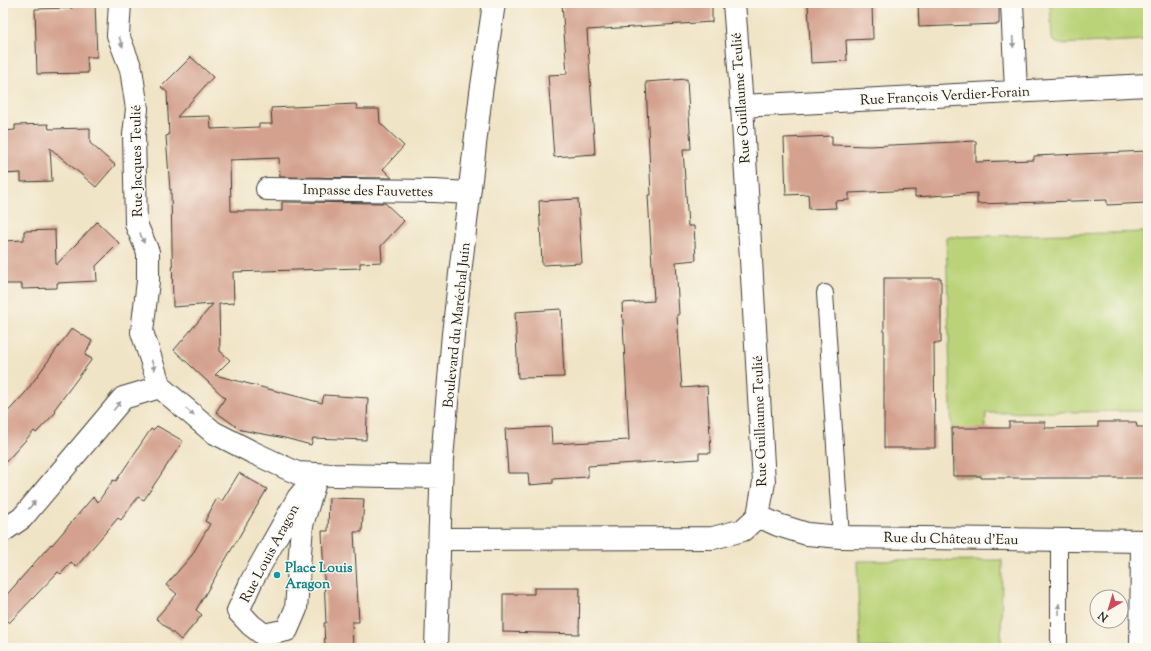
<svg xmlns="http://www.w3.org/2000/svg" width="1151" height="651" viewBox="0 0 1151 651" font-family="'Sorts Mill Goudy',serif">
<rect width="100%" height="100%" fill="#fbf7ec"/>
<filter id="ink" filterUnits="userSpaceOnUse"><feTurbulence type="fractalNoise" baseFrequency=".025" numOctaves="2"/><feDisplacementMap in="SourceGraphic" scale="8" xChannelSelector="R" yChannelSelector="G"/><feConvolveMatrix kernelMatrix="1 2 1 2 8 2 1 2 1" color-interpolation-filters="sRGB"/></filter>
<filter id="wash" filterUnits="userSpaceOnUse"><feTurbulence type="fractalNoise" baseFrequency=".012" numOctaves="4" result="noise"/><feDisplacementMap in="SourceGraphic" scale="16" xChannelSelector="R" yChannelSelector="G"/><feGaussianBlur stdDeviation="0.9" result="paint"/><feColorMatrix in="noise" values="0 0 0 0 0 0 0 0 0 0 0 0 0 0 0 0 0 1.4 0 .05"/><feComposite in="paint" operator="in"/></filter>
<g filter="url(#wash)">
<rect width="100%" height="100%" fill="#f0e4c6"/>
<path fill="#bad378" stroke="#6b784a" d="M1050,3H1148V40L1060,44L1053,41L1052,38Z
M1148,232V411L986,413L981,478L953,476L946,237Z
M1002,560L1001,648H860L857,561Z"/>
<g id="blocks">
<path fill="#d4a18e" d="M71,3H95L97,57H87L88,73L37,74L35,9L72,8Z
M562,3H712V22L587,30L595,154L554,157L548,75L567,74Z
M808,3H872L873,39L846,40L847,61L811,63Z
M918,3H999V24L919,27Z
M191,57L213,77L177,117L210,116L211,129L259,127V124H272L271,108L356,104L357,109H379L380,123L404,146L383,169L392,178L280,177L279,158L230,160L231,211H282V202L385,203L404,221L381,246L382,262L360,263V268L233,272L234,303L219,304L220,351L230,360L215,375L322,403L324,395L368,398L366,440L313,438L311,445L285,438L241,430L216,412L225,398L174,350L213,304L173,307L171,189L170,190L166,136L169,135L167,92L161,87Z
M687,79L691,149H683L688,226H694L696,260L676,262L679,315H677L682,388L707,386L711,453H699V459L588,466V477L553,479V483L529,485L528,473H508L505,429L551,427L552,444L629,440L622,303L654,301L648,195H651L646,82Z
M48,124L49,129L90,128V143L115,165L96,187L50,148L52,181L21,182V173L3,174V131L15,130V125Z
M832,136V145L870,146L976,141V162L1034,160V156L1148,151V189H1146V203L1107,205V200L977,204V193L915,197V190L849,193V200L835,201L836,208L809,209L808,194L786,195L784,138Z
M578,199L582,263L542,265L539,201Z
M97,222L119,243L96,266L97,281L57,283V288L22,289V284H3V241L24,240V231L55,230L56,265Z
M884,278H941V343H934L935,448H884Z
M561,309L564,377L518,378L515,312Z
M72,328L92,341L85,355L92,359L54,410L56,412L36,433L34,431L3,465V417L25,393Z
M1009,422H1045V428L1098,427V422H1136L1137,427H1148V478H981V476H953L952,428H1009Z
M157,426L183,441L144,500L138,497L121,520L118,518L76,567L71,562L61,574L58,572L9,623L3,617V599L51,544L52,545L93,497L98,502L113,480L116,481L151,429L153,430Z
M239,473L267,489L196,610L202,615L181,640L156,618L177,594L166,585L192,555L210,524L205,521L217,498L222,501Z
M329,498L364,499L362,532H354L359,622H352L353,648H325L324,623H326L322,531H328Z
M534,588H580L579,634L503,632V594H534Z"/>
</g>
</g>
<g filter="url(#ink)">
<use href="#blocks" fill-opacity="0" stroke="#3c3a36" stroke-width="1"/>
<g fill="none" stroke-linecap="round" stroke-linejoin="round">
<g stroke="#3c3a36" stroke-width="18">
<path id="service" d="M825,293L841,537
M1059,540V648
M1138,648L1139,541"/>
</g>
<g stroke="#3c3a36" stroke-width="24">
<path id="minor" d="M120,3L118,35L131,69L137,109L134,135L136,224L148,252V281L142,332L160,387
M1012,3L1016,91
M742,106L1148,85
M267,189L434,191L469,193
M160,387L213,432L252,452L297,473L334,475L441,477
M317,475L302,525L296,609L287,630L264,635L251,625L238,611L252,580L298,498Z
M758,516L778,525L807,534L841,537L1148,541
M3,531L22,518L123,398L160,387
M440,539L713,538L743,530L758,516L764,482L742,106L734,3
M436,648L442,459L453,334L481,93L494,3"/>
</g>
<use href="#service" stroke="#fff" stroke-width="16"/>
<use href="#minor" stroke="#fff" stroke-width="22"/>
</g>
<defs><path id="oneway-solid" d="M-6-.8H1V-3.2L6.5 0L1 3.2V.8H-6Z"/></defs>
<g fill="#999">
<use href="#oneway-solid" transform="translate(121 42) rotate(70)"/>
<use href="#oneway-solid" transform="translate(1013 42) rotate(87)"/>
<use href="#oneway-solid" transform="translate(142 238) rotate(68)"/>
<use href="#oneway-solid" transform="translate(153 365) rotate(72)"/>
<use href="#oneway-solid" transform="translate(117 406) rotate(-50)"/>
<use href="#oneway-solid" transform="translate(190 412) rotate(40)"/>
<use href="#oneway-solid" transform="translate(32 505) rotate(-50)"/>
<use href="#oneway-solid" transform="translate(1059 609) rotate(-90)"/>
</g>
</g>
<circle fill="#0f9aa8" stroke="#fbf7ec" stroke-width="1.5" cx="277" cy="575" r="4"/>
<g text-anchor="middle" stroke-width="3" stroke-linejoin="round" paint-order="stroke">
<g font-size="14" fill="#1c1c1c" stroke="#fbf7ec">
<text transform="translate(945 95) rotate(-3)" y="5">Rue François Verdier-Forain</text>
<text transform="translate(740 98) rotate(-94)" y="5">Rue Guillaume Teulié</text>
<text transform="translate(136 161) rotate(-91)" y="5">Rue Jacques Teulié</text>
<text transform="translate(368 190) rotate(1)" y="5">Impasse des Fauvettes</text>
<text transform="translate(456 325) rotate(-84)" y="5">Boulevard du Maréchal Juin</text>
<text transform="translate(759 421) rotate(-92)" y="5">Rue Guillaume Teulié</text>
<text transform="translate(951 538) rotate(1)" y="5">Rue du Château d'Eau</text>
<text transform="translate(269 553) rotate(-62)" y="5">Rue Louis Aragon</text>
</g>
<g font-size="14" font-weight="bold" fill="#0d838f" stroke="#fbf7ec" text-anchor="start">
<text x="285" y="572">Place Louis<tspan x="285" dy="16">Aragon</tspan></text>
</g>
</g>
<rect width="1151" height="651" fill="none" stroke="#fbf7ec" stroke-width="16"/>
<g transform="translate(1109 609) rotate(218)"><circle r="19" fill="#fbf7ec" stroke="#a29f99"/>
<path d="M0-3L7 15L0 10L-7 15Z" fill="#d1495b"/>
<text y="-6" font-size="11" font-weight="bold" text-anchor="middle" fill="#1c1c1c">N</text>
</g>
</svg>
